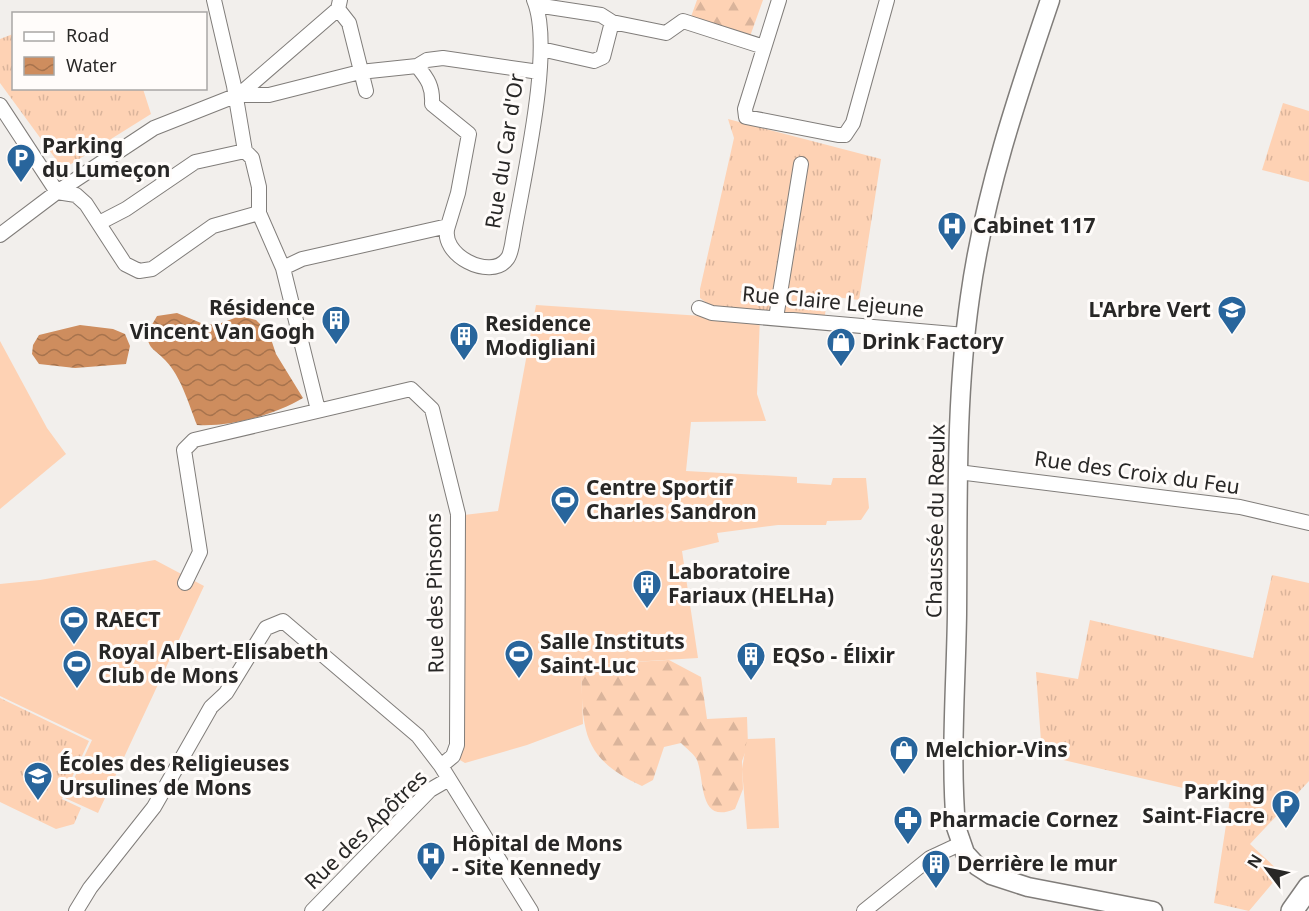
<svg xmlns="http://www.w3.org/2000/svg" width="1309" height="911" viewBox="0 0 1309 911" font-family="'Noto Sans',sans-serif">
<defs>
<pattern id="grass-tufts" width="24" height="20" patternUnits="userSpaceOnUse" patternTransform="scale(1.5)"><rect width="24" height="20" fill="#fed2b4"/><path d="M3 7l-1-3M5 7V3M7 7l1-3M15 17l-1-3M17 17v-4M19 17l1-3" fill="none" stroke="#dab49b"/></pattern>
<pattern id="forest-firs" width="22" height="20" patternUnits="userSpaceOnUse" patternTransform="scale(1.5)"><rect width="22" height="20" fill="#fed2b4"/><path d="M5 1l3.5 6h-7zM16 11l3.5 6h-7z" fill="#dab49b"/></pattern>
<pattern id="water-waves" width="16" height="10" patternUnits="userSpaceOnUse" patternTransform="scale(1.5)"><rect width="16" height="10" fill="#ce8d5e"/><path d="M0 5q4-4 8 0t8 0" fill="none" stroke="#a7734d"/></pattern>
</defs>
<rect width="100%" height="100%" fill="#f2efec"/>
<path fill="url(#grass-tufts)" d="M13,34L14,88L143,89L151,114L63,169L0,83V39Z
M1283,103L1309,111V182L1262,170Z
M728,119L881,159L859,300L827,296L825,315L712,307L700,298V289L734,138Z
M1272,575L1309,583V781L1250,844L1281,873L1249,911L1214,903L1230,799L1042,755L1036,672L1078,679L1090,620L1253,658Z
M0,698L89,741L62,799L81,808L74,824L56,829L0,802Z"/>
<path fill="url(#forest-firs)" d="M697,0H763L748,42L687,28Z
M669,660L701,677L707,719L747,717L748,745L742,761L743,789L735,809C698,825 705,780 697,760C694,754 686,748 681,743L664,747L653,780L642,786C579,757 583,728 581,665Z"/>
<path fill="#fed2b4" d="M536,305L702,316H760L757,394L766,421L691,422L686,471L797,477V483L831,485L833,478H866L869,508L861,520L827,521L826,525H778L717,533L719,542L682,551L698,658L581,665L583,724L527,745L465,763L453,756L464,515L498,511Z
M0,341L47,428L66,454L0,509Z
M155,560L204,586L98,813L65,798L92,740L0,696V584L40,580Z
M775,738L779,828L747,829L742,769L747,739Z"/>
<path fill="url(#water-waves)" d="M177,313L201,323L216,325L240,316L256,320L269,333L276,354L303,398C274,415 231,427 197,425C189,405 181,376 165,360C154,348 151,352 146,335L157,316Z
M80,325L113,329L125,334L130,346L126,364L75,368L39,364L32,354L33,345L39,335Z"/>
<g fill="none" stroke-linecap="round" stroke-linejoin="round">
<g stroke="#807d7a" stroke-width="16">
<path id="minor" d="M214,0L234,86L245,151L252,158L259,187V213L283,268L318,410
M779,0L745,109L746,117L838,135H845L853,123L887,0
M536,5L601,15L612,22L603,57L594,61L541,49
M338,9L349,23L366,91
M612,22L666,33L683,21L764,47
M417,66L427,60L443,58L539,72
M235,95H269L360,72L417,66C428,79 433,87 432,104L469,134L458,193L448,226L302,259L283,268
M0,105L57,192L154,128L240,94L338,9L340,0
M99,223L126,209L195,162L245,151
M448,226C438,255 491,281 507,259C510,256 511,249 512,245C521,187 555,50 534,0
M0,235L57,192L76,195L86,204L125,264L139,271L152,269L213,226L259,213
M699,308L712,313L965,335
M776,318L801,164
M958,472L1240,507L1309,523
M185,583L200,552L184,450L194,440L411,389L432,409L458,514L457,745L453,756L441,766
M76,911L90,888L154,807L211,707L226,693L266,628L283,621L418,736L441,766L531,911
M312,911L430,790L449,779
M864,911L930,858L960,844"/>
</g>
<g stroke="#807d7a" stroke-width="21">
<path id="secondary" d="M1050,0C1017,97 984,195 970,297C955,402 958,508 957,614C956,684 950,756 956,827L965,853L977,866L991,875L1028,887L1153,911"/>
</g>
<g stroke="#807d7a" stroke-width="24">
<path id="primary" d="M1292,911L1309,887"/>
</g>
<use href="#minor" stroke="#fff" stroke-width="14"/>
<use href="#secondary" stroke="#fff" stroke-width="18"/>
<use href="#primary" stroke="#fff" stroke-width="21"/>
</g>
<defs>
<g id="parking-pin" transform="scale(1.5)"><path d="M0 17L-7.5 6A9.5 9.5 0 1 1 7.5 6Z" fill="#28659c" stroke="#fffcfa"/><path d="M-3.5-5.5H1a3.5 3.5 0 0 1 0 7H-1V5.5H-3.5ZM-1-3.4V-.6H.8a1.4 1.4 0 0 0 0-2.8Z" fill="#fff"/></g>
<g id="hospital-pin" transform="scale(1.5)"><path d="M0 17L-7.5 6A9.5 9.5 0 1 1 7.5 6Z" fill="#28659c" stroke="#fffcfa"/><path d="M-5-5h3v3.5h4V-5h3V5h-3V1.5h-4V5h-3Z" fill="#fff"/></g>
<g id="school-pin" transform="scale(1.5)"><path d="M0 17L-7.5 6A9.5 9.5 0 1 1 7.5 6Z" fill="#28659c" stroke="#fffcfa"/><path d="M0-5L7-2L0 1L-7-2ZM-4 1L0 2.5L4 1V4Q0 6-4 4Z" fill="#fff"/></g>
<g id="building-pin" transform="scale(1.5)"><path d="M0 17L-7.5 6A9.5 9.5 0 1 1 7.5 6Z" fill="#28659c" stroke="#fffcfa"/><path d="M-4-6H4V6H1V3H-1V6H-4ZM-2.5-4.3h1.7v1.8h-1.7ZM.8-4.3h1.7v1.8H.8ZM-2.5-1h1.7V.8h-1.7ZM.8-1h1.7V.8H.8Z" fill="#fff"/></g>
<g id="shop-pin" transform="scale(1.5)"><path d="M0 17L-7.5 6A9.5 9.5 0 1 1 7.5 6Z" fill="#28659c" stroke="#fffcfa"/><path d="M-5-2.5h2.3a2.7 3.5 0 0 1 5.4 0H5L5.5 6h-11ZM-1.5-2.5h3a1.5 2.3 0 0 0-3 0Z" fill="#fff"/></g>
<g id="stadium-pin" transform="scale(1.5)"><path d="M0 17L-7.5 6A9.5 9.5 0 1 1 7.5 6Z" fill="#28659c" stroke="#fffcfa"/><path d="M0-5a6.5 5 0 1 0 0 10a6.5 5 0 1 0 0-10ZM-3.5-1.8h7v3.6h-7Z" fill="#fff"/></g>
<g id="university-pin" transform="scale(1.5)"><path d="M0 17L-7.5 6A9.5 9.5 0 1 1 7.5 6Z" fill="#28659c" stroke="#fffcfa"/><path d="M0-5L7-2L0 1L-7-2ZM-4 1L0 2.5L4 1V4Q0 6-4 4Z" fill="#fff"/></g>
<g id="pharmacy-pin" transform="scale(1.5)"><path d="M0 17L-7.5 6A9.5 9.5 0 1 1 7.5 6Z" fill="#28659c" stroke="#fffcfa"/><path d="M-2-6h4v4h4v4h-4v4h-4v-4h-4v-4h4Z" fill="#fff"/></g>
</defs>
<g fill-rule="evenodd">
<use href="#parking-pin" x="21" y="158"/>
<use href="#hospital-pin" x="952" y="226"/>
<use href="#school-pin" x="1232" y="310"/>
<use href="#building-pin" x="336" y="320"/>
<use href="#building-pin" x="464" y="336"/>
<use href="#shop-pin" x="841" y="342"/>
<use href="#stadium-pin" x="565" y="500"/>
<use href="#building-pin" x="647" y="584"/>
<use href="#stadium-pin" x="74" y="620"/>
<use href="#stadium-pin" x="519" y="654"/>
<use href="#building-pin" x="751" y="656"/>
<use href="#stadium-pin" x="77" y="664"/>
<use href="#shop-pin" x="904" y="750"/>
<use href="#university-pin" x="38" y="776"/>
<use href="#parking-pin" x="1286" y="804"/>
<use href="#pharmacy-pin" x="908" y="820"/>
<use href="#hospital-pin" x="431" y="856"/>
<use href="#building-pin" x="936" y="864"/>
</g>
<g text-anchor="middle" stroke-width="6" stroke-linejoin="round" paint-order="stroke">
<g font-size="21" font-weight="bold" fill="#282726" stroke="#fffcfa" text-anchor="start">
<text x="42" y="153">Parking<tspan x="42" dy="24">du Lumeçon</tspan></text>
<text x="973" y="233">Cabinet 117</text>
<text x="315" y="315" text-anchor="end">Résidence<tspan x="315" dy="24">Vincent Van Gogh</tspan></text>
<text x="1211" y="317" text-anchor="end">L'Arbre Vert</text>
<text x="485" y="331">Residence<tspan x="485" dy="24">Modigliani</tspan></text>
<text x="862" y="349">Drink Factory</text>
<text x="586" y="495">Centre Sportif<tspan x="586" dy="24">Charles Sandron</tspan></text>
<text x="668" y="579">Laboratoire<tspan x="668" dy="24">Fariaux (HELHa)</tspan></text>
<text x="95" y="627">RAECT</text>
<text x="540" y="649">Salle Instituts<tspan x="540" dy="24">Saint-Luc</tspan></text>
<text x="98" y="659">Royal Albert-Elisabeth<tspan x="98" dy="24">Club de Mons</tspan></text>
<text x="772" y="663">EQSo - Élixir</text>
<text x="925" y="757">Melchior-Vins</text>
<text x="59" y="771">Écoles des Religieuses<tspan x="59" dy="24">Ursulines de Mons</tspan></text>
<text x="1265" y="799" text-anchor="end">Parking<tspan x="1265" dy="24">Saint-Fiacre</tspan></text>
<text x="929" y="827">Pharmacie Cornez</text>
<text x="452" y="851">Hôpital de Mons<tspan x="452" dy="24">- Site Kennedy</tspan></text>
<text x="957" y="871">Derrière le mur</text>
</g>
<g font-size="21" fill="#282726" stroke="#fffcfa">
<text transform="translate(505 151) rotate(-81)" y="7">Rue du Car d'Or</text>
<text transform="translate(833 302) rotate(5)" y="7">Rue Claire Lejeune</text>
<text transform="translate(1137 473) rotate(8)" y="7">Rue des Croix du Feu</text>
<text transform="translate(936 521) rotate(-89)" y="7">Chaussée du Rœulx</text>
<text transform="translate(435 593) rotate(-91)" y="7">Rue des Pinsons</text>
<text transform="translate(366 830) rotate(-44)" y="7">Rue des Apôtres</text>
</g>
</g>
<rect x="12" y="12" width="195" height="78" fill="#fffcfa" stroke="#a9a7a5" stroke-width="1.5"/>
<rect x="24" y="32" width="30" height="9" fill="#ffffff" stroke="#a9a7a5" stroke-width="1.5"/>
<text x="66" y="42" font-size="18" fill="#282726">Road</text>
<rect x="24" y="57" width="30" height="18" fill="url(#water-waves)" stroke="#a9a7a5" stroke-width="1.5"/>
<text x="66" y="72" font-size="18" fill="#282726">Water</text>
<g transform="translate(1267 869) rotate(302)" stroke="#fffcfa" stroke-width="4.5" paint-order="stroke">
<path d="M0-4.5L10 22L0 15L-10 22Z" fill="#282726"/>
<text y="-9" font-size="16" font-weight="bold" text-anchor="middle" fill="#282726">N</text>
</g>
</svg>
